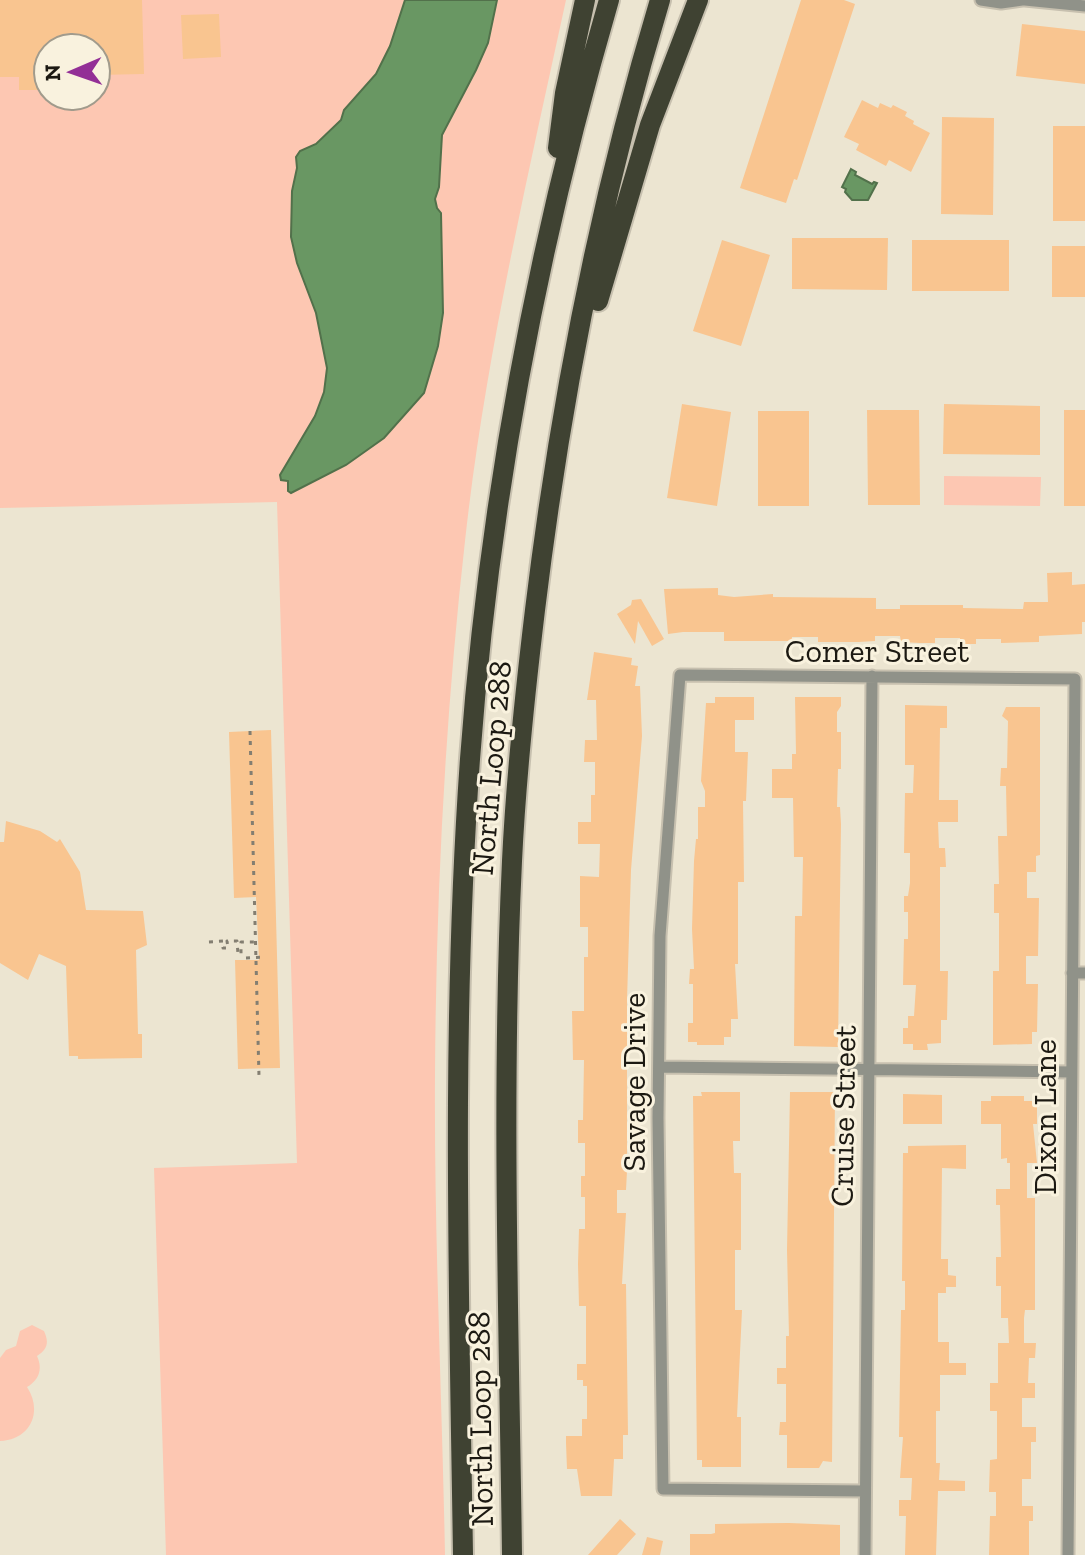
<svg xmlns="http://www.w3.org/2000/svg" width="1085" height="1555" viewBox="0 0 1085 1555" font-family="'Zilla Slab',serif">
<rect width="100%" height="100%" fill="#ece5d1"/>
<path fill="#fdc7b2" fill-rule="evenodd" d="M0,0H566C527,180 485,358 465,541C445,718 436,897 435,1075C434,1235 442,1395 445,1555H166L154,1168L297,1163L277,502L0,508ZM48,48H96V96H48Z
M944,476L1041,477L1040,506L944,505Z
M32,1325L44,1331C49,1342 48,1349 37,1356C43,1369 39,1380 27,1387C43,1411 31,1440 0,1441V1358L6,1350L16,1346L20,1331Z"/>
<path fill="#699763" stroke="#52714b" stroke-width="2" d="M405,0H497L488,43L476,70L442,135L439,187L435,199L437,208L441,213L443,313L438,346L424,393L384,438L346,465L291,493L288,491V481L281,480L280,475L315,416L324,392L327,368L316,313L297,263L291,237L292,191L297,168L296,157L300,151L316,144L341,120L344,110L376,74L390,46Z
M851,169L856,172L855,175L872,184L874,182L877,183L868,200H852L845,192L846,189L842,187Z"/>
<path fill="#f9c590" d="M0,0H142L144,74L96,75V48H48V90H19V77H0Z
M801,0H844L855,4L797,180L794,179L786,203L740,188Z
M219,14L221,57L183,59L181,15Z
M1022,24L1085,31V84L1016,76Z
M862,100L878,108L880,103L891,108L893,105L907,112L905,116L914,121L913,124L930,133L911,172L889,160L886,166L856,150L859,144L844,137Z
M942,117L994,118L993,215L941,214Z
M1053,126H1085V221H1053Z
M792,238H888L887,290L792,289Z
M722,240L770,255L741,346L693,331Z
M912,240H1009V291H912Z
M1052,246H1085V297H1052Z
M682,404L731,412L717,506L667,498Z
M944,404L1040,406V455L943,454Z
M867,410H919L920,505H868Z
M1064,410H1085V506H1064Z
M758,411H809V506H758Z
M1072,572V585L1085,584V622H1082V634L1039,636V642L1001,643V639H976V644H960V638H935V643H920L901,642L900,636H875V641L859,642H818V637H792V641H724V632H683L668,634L664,589L718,588V595L734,597L773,594V597L876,598V609H900V605H963V608L1023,609L1024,602H1048L1047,573Z
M641,599L664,639L652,646L638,621L635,644L617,614L631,605L632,600Z
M594,652L632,658L631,665L638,666L635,686H640L642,736L631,870L627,1000V1171L626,1190H617V1213H626L622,1284H626L628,1435H623V1459H614L612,1496H581L577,1469H567L566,1443V1436H582V1419H587V1386H583V1380H577V1364H586V1306H579L578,1264L579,1229H585V1197H581V1176H585V1143H578V1120H583L584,1060H573L572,1011H584V957H588V927H580V876L599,877L600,844H578V822H591V795H595V762H584L585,740H597L596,700H587Z
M715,697H754V720H735V752H748L746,801H743L744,882H738V964H735L738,1019H731V1037H724V1045H697V1042H688V1023H693V984H689L690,969H694L692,929L694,861L696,839H698V807H705V791L701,781L706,703H715Z
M795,697H841V706L837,712V732H841V769H838L837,807H840L841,824L838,1047L794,1046L795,916H802L803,857H794L793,798H772V769H792V754H796Z
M905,705L947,706V728H940L939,800H958V822H938L939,848H945L946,867H940V971H948L947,1020H941V1043L927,1044L928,1050H913V1044H903V1028H908V1016H914L916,985H903L904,939H908V912H904V896H908L910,883V853H904L905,793H913L914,765H905Z
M1006,707H1040V855L1036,856V872H1027V898H1039L1038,956H1026V984H1038L1037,1032H1032V1044L993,1045V971H999V913H994V884H999L998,836H1007L1006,786H1000L1001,768H1007L1008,721L1002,716Z
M271,730L280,1068L238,1069L235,960H259L256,897L234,898L229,732Z
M6,821L40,831L57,842L60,839L80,872L86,910L143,911L147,945L136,950L138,1034H142V1058L78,1059V1056H69L66,966L39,954L28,980L0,963V842H4Z
M701,1092H740V1141H733L734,1173H741V1250H735V1310H742L737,1417H741V1467H702V1460H697L693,1096H702Z
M790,1092H835L832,1462L823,1461L819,1468H787V1435H779L780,1422H786V1384H777V1368H786V1336H789L787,1250Z
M903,1094L942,1095V1124H903Z
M991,1096H1024V1101H1037V1124H1033L1037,1163H1027V1198H1035V1310H1025L1024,1318V1343H1036L1035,1358H1029L1028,1383H1035V1398H1022V1427H1036V1442H1031V1479H1022V1506H1033V1521H1029V1555H989L990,1516H996V1492H989L990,1460L997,1459V1411H990V1383H998V1343H1009L1008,1318H1001V1286H996V1257H1001L1000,1205H996V1189H1010V1163H1007V1158L1001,1159V1124H981V1101H991Z
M966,1145V1169L942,1168L941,1259H948V1275L956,1276V1287H946V1293H938V1342H949V1363H966V1375H940V1411H936V1463H940L939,1480L965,1481V1491H938L936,1555H905L906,1516H899V1500H911L912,1478H900L903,1437H899L901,1310H905V1281H902L903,1153H908V1146Z
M620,1519L636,1534L617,1555H588Z
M789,1523L840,1525V1555H690V1534H711L715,1533V1524Z
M647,1537L663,1541L660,1555H642Z"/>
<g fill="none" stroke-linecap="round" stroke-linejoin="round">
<g stroke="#c7c0af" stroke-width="15">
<path id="minor" d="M981,0L1001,3L1022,0
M1025,0L1085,6
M1072,973H1085
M659,1067L1071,1072
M865,1491L663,1489L658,1118L660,936L680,675L1075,679L1068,1555
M865,1555L872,676"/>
</g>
<g stroke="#c7c0af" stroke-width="24">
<path id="trunk" d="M558,148L565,93L585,0
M598,301L650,125L698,0
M463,1555C459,1289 451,1024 470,759C489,502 537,247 609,0
M512,1555C509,1324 501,1092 512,861C516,777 525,693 535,610C560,404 600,198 660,0"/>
</g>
<path stroke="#837e71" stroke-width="3" stroke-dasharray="4 6" stroke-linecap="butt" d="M250,731L259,1076
M209,942L223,941V948H228L227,941H237L238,954H241V942H255
M246,958L265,957"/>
<use href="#minor" stroke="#909289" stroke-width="11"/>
<use href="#trunk" stroke="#3f4232" stroke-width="20"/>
</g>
<g text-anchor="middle" stroke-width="6" stroke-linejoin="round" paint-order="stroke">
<g font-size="32" fill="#1c1912" stroke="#f9f2de">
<text x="877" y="662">Comer Street</text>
<text transform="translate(491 768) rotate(-85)" y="11">North Loop 288</text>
<text transform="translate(634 1082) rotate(-90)" y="11">Savage Drive</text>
<text transform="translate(843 1116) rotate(-89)" y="11">Cruise Street</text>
<text transform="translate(1045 1117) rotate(-90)" y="11">Dixon Lane</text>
<text transform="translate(480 1419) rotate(-91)" y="11">North Loop 288</text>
</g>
</g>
<g transform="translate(72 72) rotate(268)"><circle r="38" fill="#f9f2de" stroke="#a19b8c" stroke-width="2"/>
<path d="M0-6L14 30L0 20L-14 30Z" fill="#932f96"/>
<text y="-12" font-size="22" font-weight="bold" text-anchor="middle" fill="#1c1912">N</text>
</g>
</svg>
